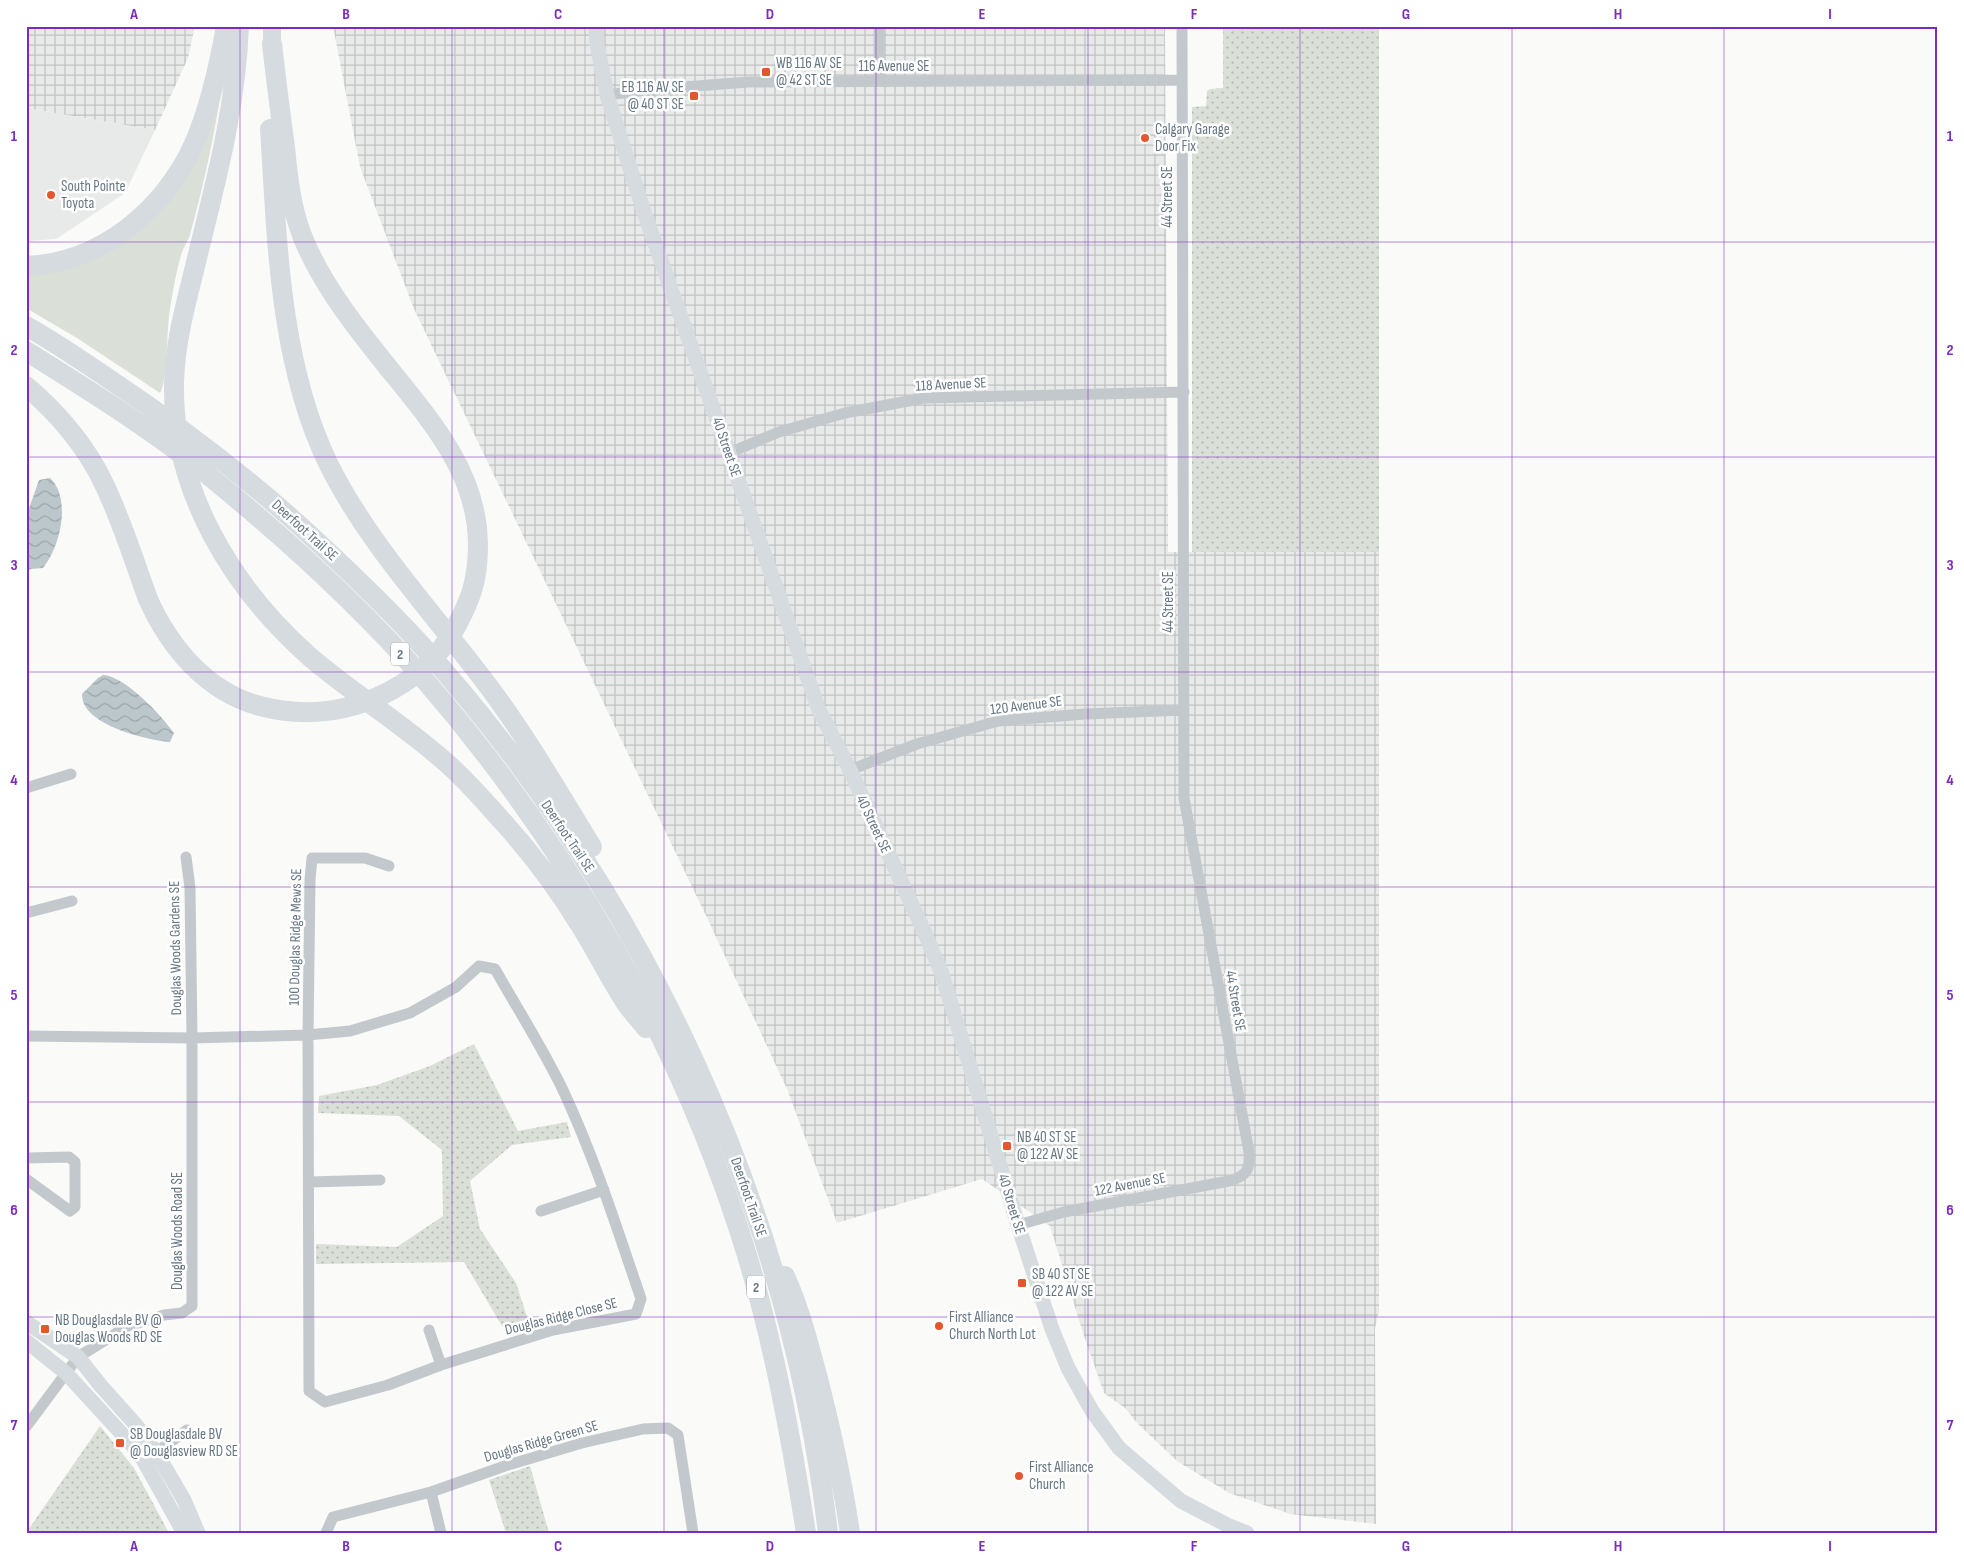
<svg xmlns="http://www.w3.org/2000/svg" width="1964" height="1559" viewBox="0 0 1964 1559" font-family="'Sofia Sans Condensed',sans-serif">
<defs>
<pattern id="industrial-grid" width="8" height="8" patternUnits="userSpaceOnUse" patternTransform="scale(1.25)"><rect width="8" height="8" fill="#e8e9e9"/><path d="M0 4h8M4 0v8" fill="none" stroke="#c0c1c2"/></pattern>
<pattern id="park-dots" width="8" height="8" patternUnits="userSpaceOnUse" patternTransform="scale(1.25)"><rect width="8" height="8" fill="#dadfd7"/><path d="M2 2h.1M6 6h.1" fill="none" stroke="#b4b9b4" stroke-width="1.8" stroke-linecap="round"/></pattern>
<pattern id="water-waves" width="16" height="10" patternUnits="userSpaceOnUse" patternTransform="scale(1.25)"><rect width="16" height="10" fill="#bbc7cb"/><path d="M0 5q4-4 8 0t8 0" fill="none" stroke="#9ca6aa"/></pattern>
</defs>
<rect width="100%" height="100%" fill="#fafaf8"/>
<path fill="#e8e9e9" d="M26,108L155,130L125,193L56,239L26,241Z"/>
<path fill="url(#industrial-grid)" d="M26,26H195L188,58L155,130L26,108Z
M333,26H1165L1168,552H1379V1311L1375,1328L1376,1524L1290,1514L1229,1493L1177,1461L1137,1423L1125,1408L1104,1393L1083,1333L1050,1226L982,1179L837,1223L787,1089L709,922L414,309L360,167Z"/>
<path fill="#dadfd7" d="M221,93C213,141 203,188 190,235C188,241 184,246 182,252C176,272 172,295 169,316C167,332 167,384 160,393L77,338L26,308V273L121,239Z"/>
<path fill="url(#park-dots)" d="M1223,26H1379V552H1192V107L1206,106L1207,91L1210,89L1223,88Z
M474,1044L518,1131L567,1122L571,1137L512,1145L470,1181L480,1229L516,1283L531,1329L508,1336L464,1262L316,1264V1244L397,1247L443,1216L442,1150L399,1116L318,1113L319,1096L377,1085L430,1066Z
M100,1426L134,1468L169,1533H26Z
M530,1466L549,1533H506L489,1480Z"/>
<path fill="url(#water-waves)" d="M50,478C72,499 60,547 43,568L31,569L26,572V517L39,480Z
M103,675C125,676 161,715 174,733L170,742C147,740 81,725 82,694L98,678Z"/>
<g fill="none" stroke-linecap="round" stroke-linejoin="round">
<path stroke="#c3c8cc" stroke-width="11" d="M879,26V81
M607,95L646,90L748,82L1182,80
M729,453L779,432L845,413L924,398L1184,392
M850,770L917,744L998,721L1085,714L1183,710
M26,788L71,774
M26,913L72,901
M26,1036L192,1038L308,1035L350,1031L410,1013L456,987L479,966L495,969C517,1008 542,1047 562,1088C594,1156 617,1228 641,1299L636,1314L553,1330L441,1365L388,1385L325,1402L309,1391L308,1035L310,880L312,858H365L389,866
M26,1158L69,1157L75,1162V1207L70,1211L26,1179
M309,1182L380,1180
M541,1211L604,1190
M1018,1225L1064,1212L1229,1181C1247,1176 1250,1170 1249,1152L1184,798L1182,26
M429,1330L441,1365
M26,1427L78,1357L128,1326L164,1315L182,1313L192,1306V1038L190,888L186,857
M150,1457L187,1430
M431,1492L441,1533
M326,1533L333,1517L431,1492L505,1466L582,1443L643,1429L668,1428L678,1435L693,1533"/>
<path stroke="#d6dbdf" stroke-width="15" d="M596,26L597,44L607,95L644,212L819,710L850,770L924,931L942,974L1018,1225L1052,1329L1068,1368L1092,1411L1119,1448L1181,1501L1227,1525L1247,1533
M26,1322L78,1357L101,1386L136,1425L156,1452L184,1500L198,1533
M26,1341L66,1373L134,1447L144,1461L184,1533"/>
<path stroke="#d6dbdf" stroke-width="18" d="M272,26V44"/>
<path stroke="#d6dbdf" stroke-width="20" d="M239,26C236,106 217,177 198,254C188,297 175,338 174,383C172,490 232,588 310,657C352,693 400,722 442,759C465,778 484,801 504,823C533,855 560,892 582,928C597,952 609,977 624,1000C630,1010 639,1019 646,1028
M270,129C277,238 279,362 328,463C369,546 434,613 489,687C527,738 559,793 592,847
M26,266C101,263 164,210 194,144C210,107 219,66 226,26
M26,326C55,342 82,361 109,379C181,427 248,478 311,536C350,572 388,608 424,648C643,893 789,1205 828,1533
M26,351C87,389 148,427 203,471C281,534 357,603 423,678C567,844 681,1041 746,1252C774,1344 791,1438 806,1533
M26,386C57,412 87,447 104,484C122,521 134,561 148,599C169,646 206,692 260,706C317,721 374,708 420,671C442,653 456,630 467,604C476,584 478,565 478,543C477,465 420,409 375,351C347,316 320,279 303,238C291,208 288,178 285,147C280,112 276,78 272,44
M785,1276C799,1307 807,1338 816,1371C830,1425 842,1478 850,1533"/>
</g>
<path fill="none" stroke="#7b2cbf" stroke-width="1" stroke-opacity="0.55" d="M240,26V1533M452,26V1533M664,26V1533M876,26V1533M1088,26V1533M1300,26V1533M1512,26V1533M1724,26V1533M26,242H1938M26,457H1938M26,672H1938M26,887H1938M26,1102H1938M26,1317H1938"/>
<g fill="#e4572e" stroke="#fff" stroke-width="2">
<rect x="761" y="67" width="10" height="10" rx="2.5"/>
<rect x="689" y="91" width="10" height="10" rx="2.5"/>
<circle cx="1145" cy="138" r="5"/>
<circle cx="51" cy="195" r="5"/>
<rect x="1002" y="1141" width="10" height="10" rx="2.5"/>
<rect x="1017" y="1278" width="10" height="10" rx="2.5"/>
<circle cx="939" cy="1326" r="5"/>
<rect x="40" y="1324" width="10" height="10" rx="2.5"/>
<rect x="115" y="1438" width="10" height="10" rx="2.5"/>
<circle cx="1019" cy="1476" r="5"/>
</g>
<g text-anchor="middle" stroke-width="5" stroke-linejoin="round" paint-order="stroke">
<g fill="#fff" stroke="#939fa8" stroke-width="1">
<rect x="391" y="642.5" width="18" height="23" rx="4"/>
<rect x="747" y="1275.5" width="18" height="23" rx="4"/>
</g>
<g font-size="14" font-weight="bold" fill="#657683">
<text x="400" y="659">2</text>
<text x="756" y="1292">2</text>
</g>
<g font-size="15" fill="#657683" stroke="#fff" text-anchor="start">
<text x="776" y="68">WB 116 AV SE<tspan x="776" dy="17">@ 42 ST SE</tspan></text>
<text x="684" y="92" text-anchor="end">EB 116 AV SE<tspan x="684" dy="17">@ 40 ST SE</tspan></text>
<text x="1155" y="134">Calgary Garage<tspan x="1155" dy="17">Door Fix</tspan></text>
<text x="61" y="191">South Pointe<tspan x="61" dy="17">Toyota</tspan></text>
<text x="1017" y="1142">NB 40 ST SE<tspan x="1017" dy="17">@ 122 AV SE</tspan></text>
<text x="1032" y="1279">SB 40 ST SE<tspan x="1032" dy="17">@ 122 AV SE</tspan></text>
<text x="949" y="1322">First Alliance<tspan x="949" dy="17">Church North Lot</tspan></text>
<text x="55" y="1325">NB Douglasdale BV @<tspan x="55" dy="17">Douglas Woods RD SE</tspan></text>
<text x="130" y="1439">SB Douglasdale BV<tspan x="130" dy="17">@ Douglasview RD SE</tspan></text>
<text x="1029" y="1472">First Alliance<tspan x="1029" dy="17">Church</tspan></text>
</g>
<g font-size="15" fill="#657683" stroke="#fff">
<text x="894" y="71">116 Avenue SE</text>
<text transform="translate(1167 197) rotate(-90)" y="5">44 Street SE</text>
<text transform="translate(951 384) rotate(-3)" y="5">118 Avenue SE</text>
<text transform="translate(727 447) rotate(71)" y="5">40 Street SE</text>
<text transform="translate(305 530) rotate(42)" y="5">Deerfoot Trail SE</text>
<text transform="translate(1168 602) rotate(-90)" y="5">44 Street SE</text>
<text transform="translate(1026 705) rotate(-7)" y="5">120 Avenue SE</text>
<text transform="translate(874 824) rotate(65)" y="5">40 Street SE</text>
<text transform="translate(568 836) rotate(56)" y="5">Deerfoot Trail SE</text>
<text transform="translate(295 937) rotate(-89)" y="5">100 Douglas Ridge Mews SE</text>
<text transform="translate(175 948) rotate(-91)" y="5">Douglas Woods Gardens SE</text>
<text transform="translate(1236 1001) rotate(80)" y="5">44 Street SE</text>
<text transform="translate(1130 1184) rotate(-11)" y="5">122 Avenue SE</text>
<text transform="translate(749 1197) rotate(71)" y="5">Deerfoot Trail SE</text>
<text transform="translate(1012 1204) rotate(73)" y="5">40 Street SE</text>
<text transform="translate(177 1231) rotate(-90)" y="5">Douglas Woods Road SE</text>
<text transform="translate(561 1316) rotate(-14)" y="5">Douglas Ridge Close SE</text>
<text transform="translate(541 1441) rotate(-16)" y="5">Douglas Ridge Green SE</text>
</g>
</g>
<rect width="1964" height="1559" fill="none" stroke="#ffffff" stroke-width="55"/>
<rect x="28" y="28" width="1908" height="1504" fill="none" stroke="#7b2cbf" stroke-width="2"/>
<g font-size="16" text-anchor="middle" font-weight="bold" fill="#7b2cbf">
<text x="134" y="19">A</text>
<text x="346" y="19">B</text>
<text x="558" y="19">C</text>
<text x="770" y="19">D</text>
<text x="982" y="19">E</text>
<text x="1194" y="19">F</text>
<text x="1406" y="19">G</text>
<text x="1618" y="19">H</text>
<text x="1830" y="19">I</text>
<text x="14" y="141">1</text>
<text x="1950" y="141">1</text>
<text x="14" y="355">2</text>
<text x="1950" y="355">2</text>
<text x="14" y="570">3</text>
<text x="1950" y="570">3</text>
<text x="14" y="785">4</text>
<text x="1950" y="785">4</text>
<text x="14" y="1000">5</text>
<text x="1950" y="1000">5</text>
<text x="14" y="1215">6</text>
<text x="1950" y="1215">6</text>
<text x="14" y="1430">7</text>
<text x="1950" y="1430">7</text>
<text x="134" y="1551">A</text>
<text x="346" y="1551">B</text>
<text x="558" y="1551">C</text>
<text x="770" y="1551">D</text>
<text x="982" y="1551">E</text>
<text x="1194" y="1551">F</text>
<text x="1406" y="1551">G</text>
<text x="1618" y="1551">H</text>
<text x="1830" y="1551">I</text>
</g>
</svg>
